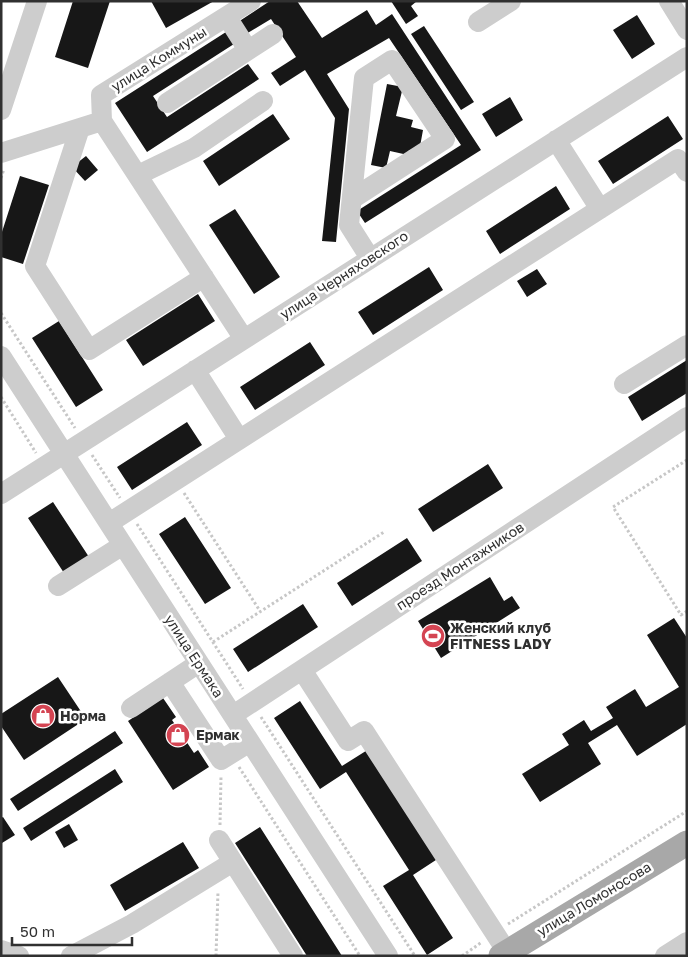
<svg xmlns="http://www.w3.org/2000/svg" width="688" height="957" viewBox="0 0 688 957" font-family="'Golos Text',sans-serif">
<rect width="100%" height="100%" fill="#fff"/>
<path fill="#171717" d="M73,1H110L88,68L55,57Z
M151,1H214L166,28Z
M270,1H297L322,38L367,10L376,25L392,14L481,150L365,223L357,211L461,145L389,38L327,74L349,109L336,242L322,241L335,118L305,70L280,86L271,73L296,57L271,19L246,34L238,22Z
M391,1H417L411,6L418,16L406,24Z
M637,15L655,44L632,59L613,30Z
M424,26L474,102L461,110L411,34Z
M226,32L234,44L153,96L167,117L248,64L259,79L147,152L115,103Z
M387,84L403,87L396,116L413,120L411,127L423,130L419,152L409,150L408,155L390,151L386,168L371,165Z
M510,97L523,120L496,137L482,114Z
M273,114L290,139L219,186L203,161Z
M668,116L683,139L613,184L598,161Z
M86,156L98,170L85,181L72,167Z
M20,176L49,185L23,264L1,257V235Z
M556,186L570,209L500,254L486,231Z
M235,209L280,277L254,294L209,225Z
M429,267L443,290L373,335L358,312Z
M537,269L547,284L527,297L517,281Z
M198,294L215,321L143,366L126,340Z
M59,321L103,390L76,407L32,338Z
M310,342L325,365L255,410L240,387Z
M687,360V393L642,421L628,397Z
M187,422L202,445L132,490L117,467Z
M488,464L503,488L433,532L418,509Z
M53,502L89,557L64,573L28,518Z
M185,517L231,588L205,604L159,534Z
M407,538L422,561L352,606L337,583Z
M490,577L504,601L512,596L520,608L441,658L418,621Z
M303,604L318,627L248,672L233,649Z
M674,618L687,638V724L637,756L617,725L588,743L601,764L540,802L522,774L569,745L562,734L584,720L591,731L613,718L606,707L635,689L646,707L679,687L647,635Z
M58,677L86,719L24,760L1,726V714Z
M163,698L176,717L172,720L194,753L198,750L209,767L173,790L128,721Z
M300,701L342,766L369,749L439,858L413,875L453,938L427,955L383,886L409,870L346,772L320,789L274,718Z
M115,731L123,743L18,811L10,799Z
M115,769L123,782L31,841L23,828Z
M3,817L15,835L2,843L1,818Z
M69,824L78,840L64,848L55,832Z
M260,827L342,956H307L235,843Z
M183,842L199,868L125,911L110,885Z"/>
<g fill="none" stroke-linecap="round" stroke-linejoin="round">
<path stroke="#c7c7c7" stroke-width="3" stroke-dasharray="2.5 2.5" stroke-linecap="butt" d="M1,178L4,169
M1,313L75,428
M1,397L36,453
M92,455L120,498
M687,460L613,507L681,615L687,611
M184,493L260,611
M137,524L243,689
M213,642L384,532
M261,717L415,956
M239,767L360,956
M220,825L221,776
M508,924L687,811
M216,956L218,891
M462,956L482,942"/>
<path stroke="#cdcdcd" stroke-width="20" d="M669,1L687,30
M227,17L248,50
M478,22L511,1
M167,103L273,34
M1,110L37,1
M102,121L244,339
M80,128L35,266L89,350L204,277
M556,140L600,209
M1,153L102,121L101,95L251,1
M138,175L194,148L263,101
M352,199L445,139L392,60L364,78L349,225L370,258
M1,356L388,956
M195,370L239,439
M624,384L687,345
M1,494L687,57
M109,523L678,159L687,172
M58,586L123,545
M302,670L348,741L364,731L507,952
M170,682L221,760L250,742
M131,708L199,663
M233,715L687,417
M219,840L293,956
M1,950L19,956
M71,956L132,924L233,862
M665,956L687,942"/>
<path stroke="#a8a8a8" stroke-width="25" d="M501,956L687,843"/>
</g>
<defs>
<g id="stadium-disc" transform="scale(1.25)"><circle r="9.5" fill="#d44452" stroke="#fff"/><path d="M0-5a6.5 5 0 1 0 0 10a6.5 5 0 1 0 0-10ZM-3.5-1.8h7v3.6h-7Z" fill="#fff"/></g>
<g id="shop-disc" transform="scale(1.25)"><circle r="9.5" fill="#d44452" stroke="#fff"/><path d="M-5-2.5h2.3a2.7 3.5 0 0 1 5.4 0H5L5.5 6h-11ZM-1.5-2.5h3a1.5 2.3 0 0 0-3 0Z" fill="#fff"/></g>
</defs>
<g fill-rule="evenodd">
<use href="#stadium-disc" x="433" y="636"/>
<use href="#shop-disc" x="43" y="716"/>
<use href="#shop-disc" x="178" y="735"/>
</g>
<g text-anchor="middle" stroke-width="5" stroke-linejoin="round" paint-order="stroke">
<g font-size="14" fill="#303030" stroke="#fff">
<text transform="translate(159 59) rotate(-32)" y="5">улица Коммуны</text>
<text transform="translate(344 275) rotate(-33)" y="5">улица Черняховского</text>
<text transform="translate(460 566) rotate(-33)" y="5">проезд Монтажников</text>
<text transform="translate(194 656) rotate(57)" y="5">улица Ермака</text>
<text transform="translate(594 899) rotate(-31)" y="5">улица Ломоносова</text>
</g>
<g font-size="14" font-weight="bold" fill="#303030" stroke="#fff" text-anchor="start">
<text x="450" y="633">Женский клуб<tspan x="450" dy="16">FITNESS LADY</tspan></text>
<text x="60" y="721">Норма</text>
<text x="196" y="740">Ермак</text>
</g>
</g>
<rect width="688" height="957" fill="none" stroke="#303030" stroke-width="5"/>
<path d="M12 937v8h120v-8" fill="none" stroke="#303030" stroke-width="2.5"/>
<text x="20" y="937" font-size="15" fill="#303030" stroke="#ffffff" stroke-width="4" paint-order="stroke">50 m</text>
</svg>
